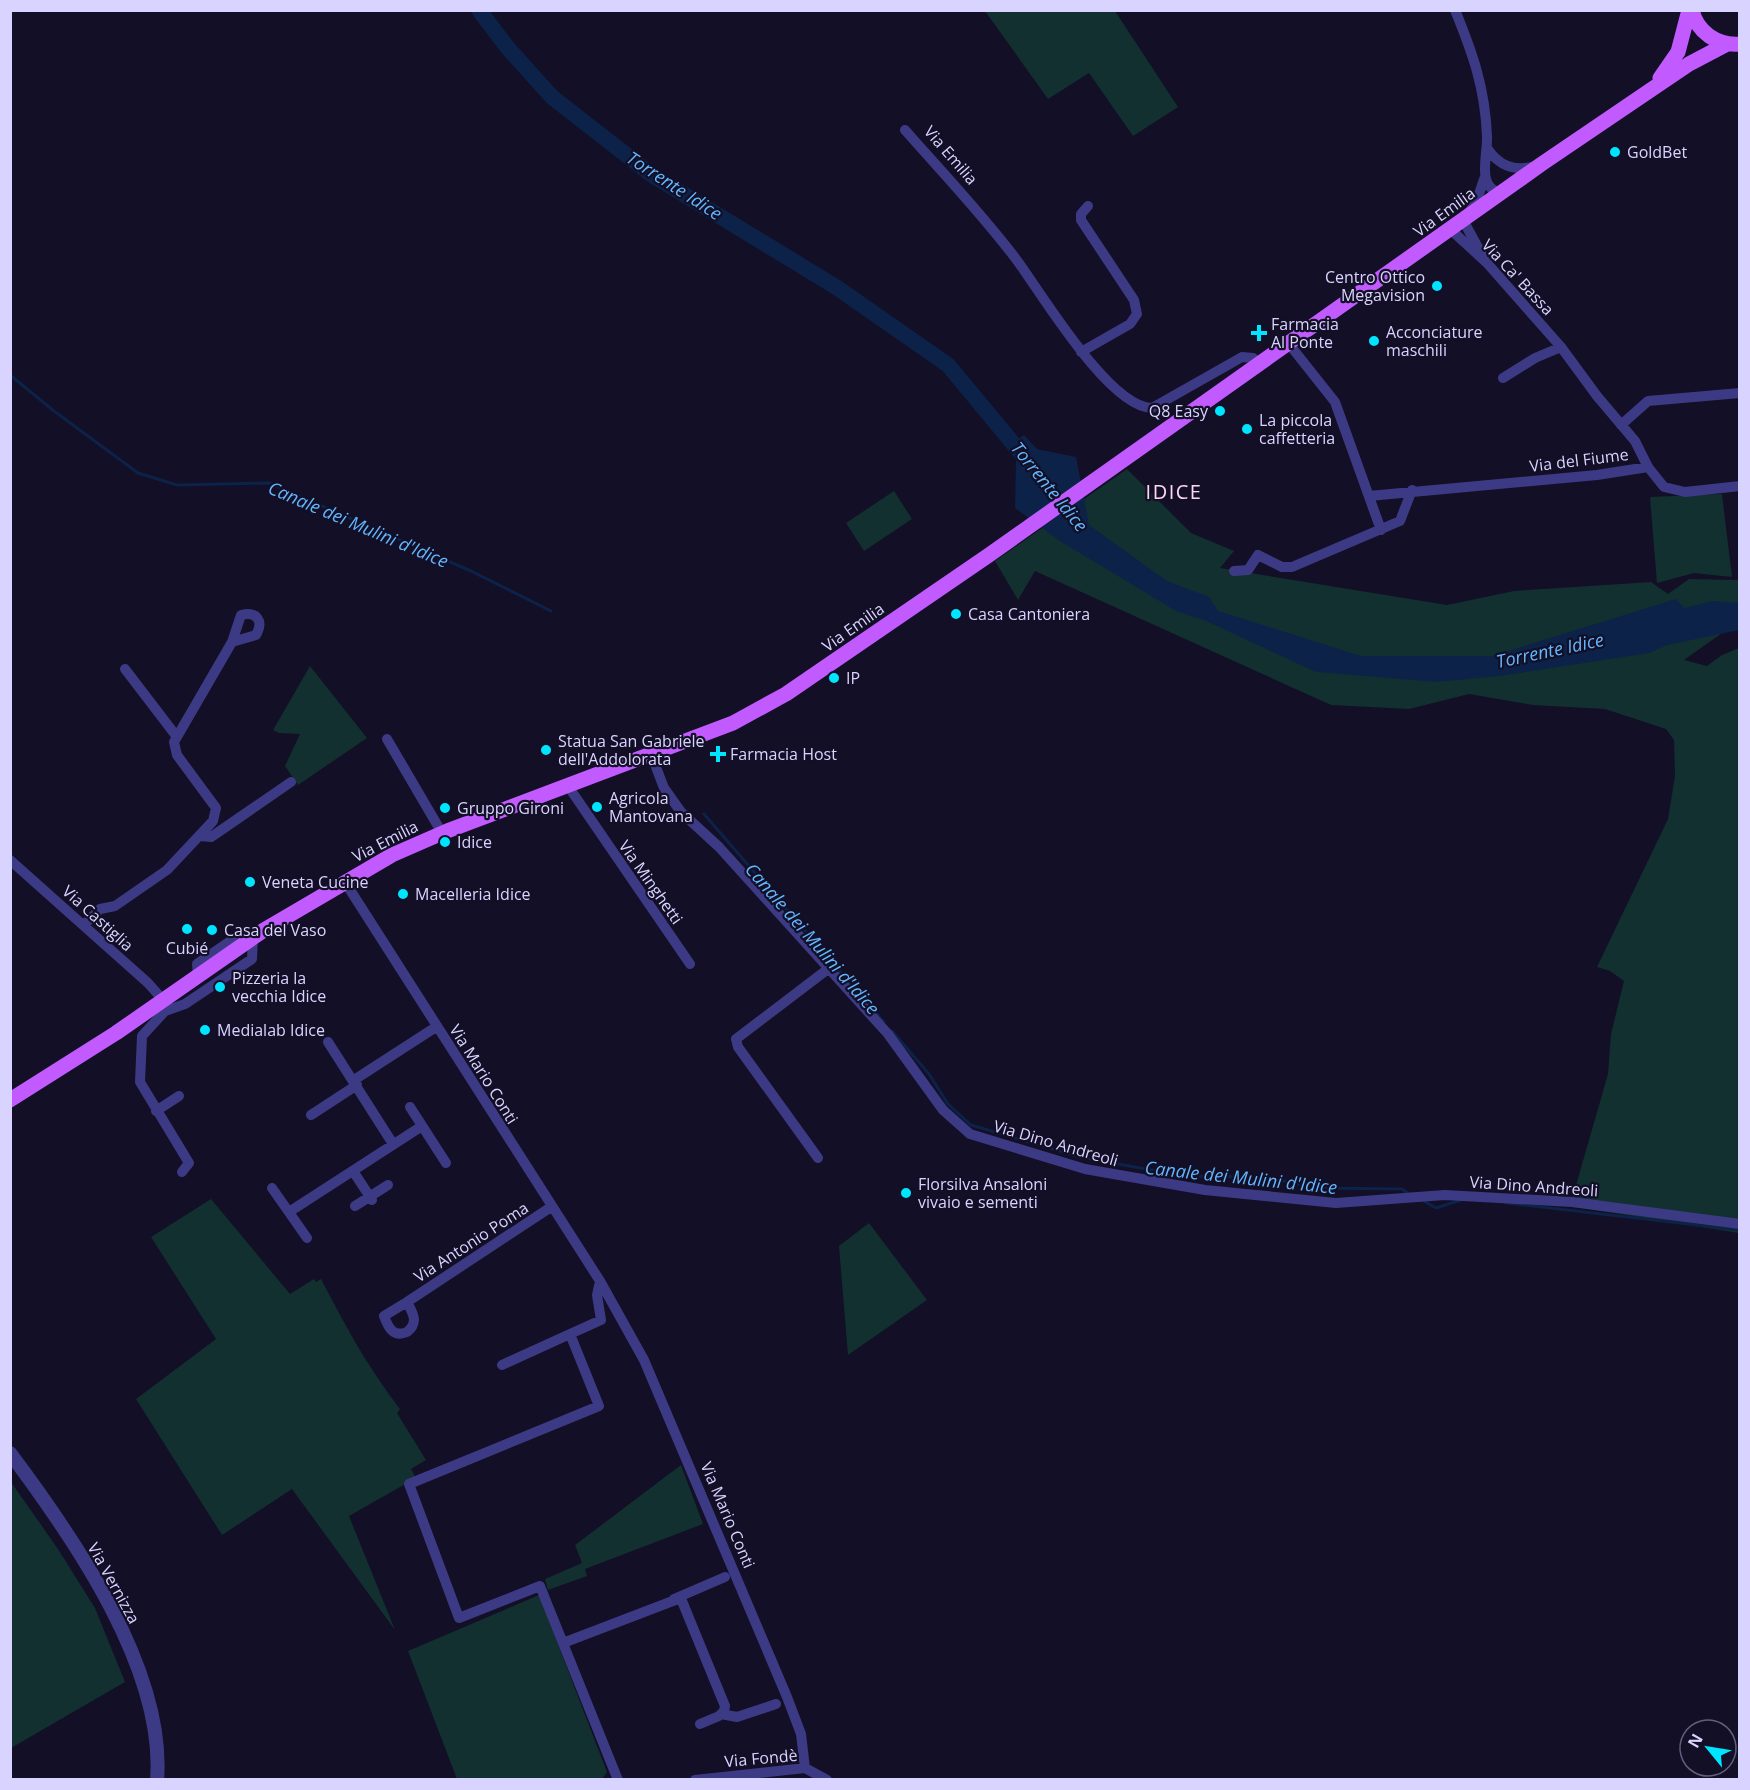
<svg xmlns="http://www.w3.org/2000/svg" width="1750" height="1790" viewBox="0 0 1750 1790" font-family="'Open Sans',sans-serif">
<rect width="100%" height="100%" fill="#130f26"/>
<path fill="#12302f" d="M985,11H1115L1178,107L1133,136L1089,73L1048,99Z
M1127,469L1191,533L1234,551L1220,568L1447,605L1514,591L1651,582L1668,594L1689,579L1739,580V621L1684,660L1707,666L1722,655L1739,648V1233L1570,1206L1608,1074L1611,1034L1624,981L1610,971L1597,967L1668,819L1675,776L1674,740L1666,729L1605,709L1533,705L1469,694L1409,709L1331,705L1035,571L1018,600L995,561Z
M894,491L912,519L864,551L846,523Z
M1722,494L1732,577L1694,573L1657,583L1650,497Z
M310,666L367,738L298,785L285,766L300,734L279,733L273,730Z
M211,1199L290,1294L314,1279L316,1282L321,1279C345,1325 368,1368 400,1409L397,1413L426,1460L411,1469L416,1478L349,1516L395,1630L292,1489L222,1535L136,1399L216,1339L151,1237Z
M869,1223L927,1300L848,1355L839,1246Z
M681,1465L703,1524L585,1569L587,1576L548,1590L545,1579L582,1563L575,1545Z
M11,1482L58,1549L95,1608L125,1682L11,1748Z
M539,1595L607,1772L602,1779H457L408,1651Z"/>
<path fill="#0c2248" d="M1024,435L1037,449L1076,457L1089,525L1167,581L1209,597L1218,611L1361,656H1492L1676,599L1684,608L1713,601L1739,603V630L1667,645L1649,653L1500,676L1436,682L1316,672L1204,620L1176,611L1060,541L1015,508L1016,458L1007,446Z"/>
<g fill="none" stroke-linecap="round" stroke-linejoin="round">
<path stroke="#0c2248" stroke-width="3" d="M10,375L54,411L138,473L177,485L269,483L471,571L551,611
M704,814L884,1022
M892,1031L929,1074L948,1104L971,1125L1080,1157L1184,1176L1263,1177L1319,1188L1402,1189L1408,1193
M1422,1200L1436,1208L1461,1200
M1506,1203L1740,1230"/>
<path stroke="#0c2248" stroke-width="16" d="M479,10L507,47L552,97L652,175L836,287L948,365L1026,459"/>
<path stroke="#3d3a85" stroke-width="10" d="M1455,10C1473,54 1485,88 1487,136C1488,155 1476,187 1500,193
M905,130C942,172 982,214 1016,259C1040,291 1109,408 1152,408L1242,357L1253,358L1260,364
M1487,148C1499,166 1514,172 1535,166
M1450,229L1487,263L1561,347L1597,396L1635,441L1648,467
M1482,255L1463,220L1476,203L1484,179
M1289,344L1335,402L1381,530
M1081,352L1130,324L1137,314L1134,300L1081,220V214L1088,206
M1503,378L1535,358L1561,347
M1621,425L1648,401L1740,393
M1369,496L1597,475L1648,467L1664,487L1685,492L1740,486
M1234,571L1248,570L1258,555L1282,567H1292L1400,521L1412,490
M125,669L177,737
M387,739L442,833
M651,754L664,788L681,812L719,847L888,1034L943,1110L970,1134L1085,1169L1205,1190L1336,1203L1445,1195L1572,1202L1740,1224
M568,786L690,964
M200,836L211,837L217,833L291,782
M10,860L148,983L163,1000L165,1011L142,1036L140,1082L189,1163L182,1172
M345,882L600,1281L644,1360L787,1697L801,1734L805,1768
M84,925L100,909L115,906L167,870L213,821L216,808L177,755L174,742L232,642L256,635C264,621 257,611 241,615L232,642
M198,976L197,964L235,938L244,943
M165,1011L185,1004L252,959L253,937
M328,1042L393,1144
M354,1080L436,1027
M410,1107L446,1163
M156,1111L179,1096
M311,1115L357,1085
M818,1158L738,1047L736,1039L828,969
M353,1171L372,1200
M272,1188L307,1238
M355,1206L388,1185
M289,1212L422,1126
M600,1281L597,1295L601,1320L570,1334L599,1406L409,1484L459,1618L540,1586L618,1780
M407,1302L551,1207
M407,1302C413,1313 419,1323 407,1332C393,1338 388,1327 384,1316Z
M502,1365L570,1334
M674,1599L725,1577
M563,1643L678,1599L682,1601L725,1706L724,1711L719,1716L700,1724
M721,1714L737,1717L776,1704
M695,1780L805,1768L827,1780"/>
<path stroke="#3d3a85" stroke-width="14" d="M10,1453C73,1537 166,1670 157,1780"/>
<path stroke="#c25bff" stroke-width="15" d="M1692,10C1697,32 1717,46 1740,44
M1660,78L1678,52L1689,10
M10,1100L116,1033L264,930L392,855L447,831L733,723L786,694L989,555L1543,163L1689,64L1727,44"/>
</g>
<g fill="#00e5ff" stroke="#130f26" stroke-width="2">
<circle cx="1615" cy="152" r="6"/>
<circle cx="1437" cy="286" r="6"/>
<path d="M1256 324h6v6h6v6h-6v6h-6v-6h-6v-6h6z"/>
<circle cx="1374" cy="341" r="6"/>
<circle cx="1220" cy="411" r="6"/>
<circle cx="1247" cy="429" r="6"/>
<circle cx="956" cy="614" r="6"/>
<circle cx="834" cy="678" r="6"/>
<circle cx="546" cy="750" r="6"/>
<path d="M715 745h6v6h6v6h-6v6h-6v-6h-6v-6h6z"/>
<circle cx="597" cy="807" r="6"/>
<circle cx="445" cy="808" r="6"/>
<circle cx="445" cy="842" r="6"/>
<circle cx="250" cy="882" r="6"/>
<circle cx="403" cy="894" r="6"/>
<circle cx="187" cy="929" r="6"/>
<circle cx="212" cy="930" r="6"/>
<circle cx="220" cy="987" r="6"/>
<circle cx="205" cy="1030" r="6"/>
<circle cx="906" cy="1193" r="6"/>
</g>
<g text-anchor="middle" stroke-width="4.5" stroke-linejoin="round" paint-order="stroke">
<g font-size="16" fill="#d9d4ff" stroke="#130f26" text-anchor="start">
<text x="1627" y="158">GoldBet</text>
<text x="1425" y="283" text-anchor="end">Centro Ottico<tspan x="1425" dy="18">Megavision</tspan></text>
<text x="1271" y="330">Farmacia<tspan x="1271" dy="18">Al Ponte</tspan></text>
<text x="1386" y="338">Acconciature<tspan x="1386" dy="18">maschili</tspan></text>
<text x="1208" y="417" text-anchor="end">Q8 Easy</text>
<text x="1259" y="426">La piccola<tspan x="1259" dy="18">caffetteria</tspan></text>
<text x="968" y="620">Casa Cantoniera</text>
<text x="846" y="684">IP</text>
<text x="558" y="747">Statua San Gabriele<tspan x="558" dy="18">dell'Addolorata</tspan></text>
<text x="730" y="760">Farmacia Host</text>
<text x="609" y="804">Agricola<tspan x="609" dy="18">Mantovana</tspan></text>
<text x="457" y="814">Gruppo Gironi</text>
<text x="457" y="848">Idice</text>
<text x="262" y="888">Veneta Cucine</text>
<text x="415" y="900">Macelleria Idice</text>
<text x="224" y="936">Casa del Vaso</text>
<text x="187" y="954" text-anchor="middle">Cubié</text>
<text x="232" y="984">Pizzeria la<tspan x="232" dy="18">vecchia Idice</tspan></text>
<text x="217" y="1036">Medialab Idice</text>
<text x="918" y="1190">Florsilva Ansaloni<tspan x="918" dy="18">vivaio e sementi</tspan></text>
</g>
<g font-size="16" fill="#d9d4ff" stroke="#130f26">
<text transform="translate(951 155) rotate(49)" y="6">Via Emilia</text>
<text transform="translate(1444 212) rotate(-36)" y="6">Via Emilia</text>
<text transform="translate(1518 277) rotate(47)" y="6">Via Ca' Bassa</text>
<text transform="translate(1579 460) rotate(-7)" y="6">Via del Fiume</text>
<text transform="translate(853 627) rotate(-35)" y="6">Via Emilia</text>
<text transform="translate(385 841) rotate(-27)" y="6">Via Emilia</text>
<text transform="translate(651 882) rotate(55)" y="6">Via Minghetti</text>
<text transform="translate(98 918) rotate(42)" y="6">Via Castiglia</text>
<text transform="translate(484 1074) rotate(58)" y="6">Via Mario Conti</text>
<text transform="translate(1056 1143) rotate(16)" y="6">Via Dino Andreoli</text>
<text transform="translate(1534 1186) rotate(4)" y="6">Via Dino Andreoli</text>
<text transform="translate(471 1242) rotate(-33)" y="6">Via Antonio Poma</text>
<text transform="translate(728 1515) rotate(67)" y="6">Via Mario Conti</text>
<text transform="translate(114 1583) rotate(61)" y="6">Via Vernizza</text>
<text transform="translate(761 1758) rotate(-5)" y="6">Via Fondè</text>
</g>
<g font-size="18" font-style="italic" fill="#62b6ff" stroke="#130f26">
<text transform="translate(674 186) rotate(33)" y="6">Torrente Idice</text>
<text transform="translate(1049 487) rotate(51)" y="6">Torrente Idice</text>
<text transform="translate(358 525) rotate(23)" y="6">Canale dei Mulini d'Idice</text>
<text transform="translate(1550 651) rotate(-12)" y="6">Torrente Idice</text>
<text transform="translate(812 939) rotate(49)" y="6">Canale dei Mulini d'Idice</text>
<text transform="translate(1241 1178) rotate(6)" y="6">Canale dei Mulini d'Idice</text>
</g>
<g font-size="20" letter-spacing="1.5" fill="#ffd6f0" stroke="#130f26">
<text x="1174" y="499">IDICE</text>
</g>
</g>
<rect width="1750" height="1790" fill="none" stroke="#d9d4ff" stroke-width="24"/>
<g transform="translate(1708 1748) rotate(300)"><circle r="28" fill="#130f26" stroke="#625e7d" stroke-width="1.5"/>
<path d="M0-4.5L10 22L0 15L-10 22Z" fill="#00e5ff"/>
<text y="-9" font-size="16" font-weight="bold" text-anchor="middle" fill="#d9d4ff">N</text>
</g>
</svg>
